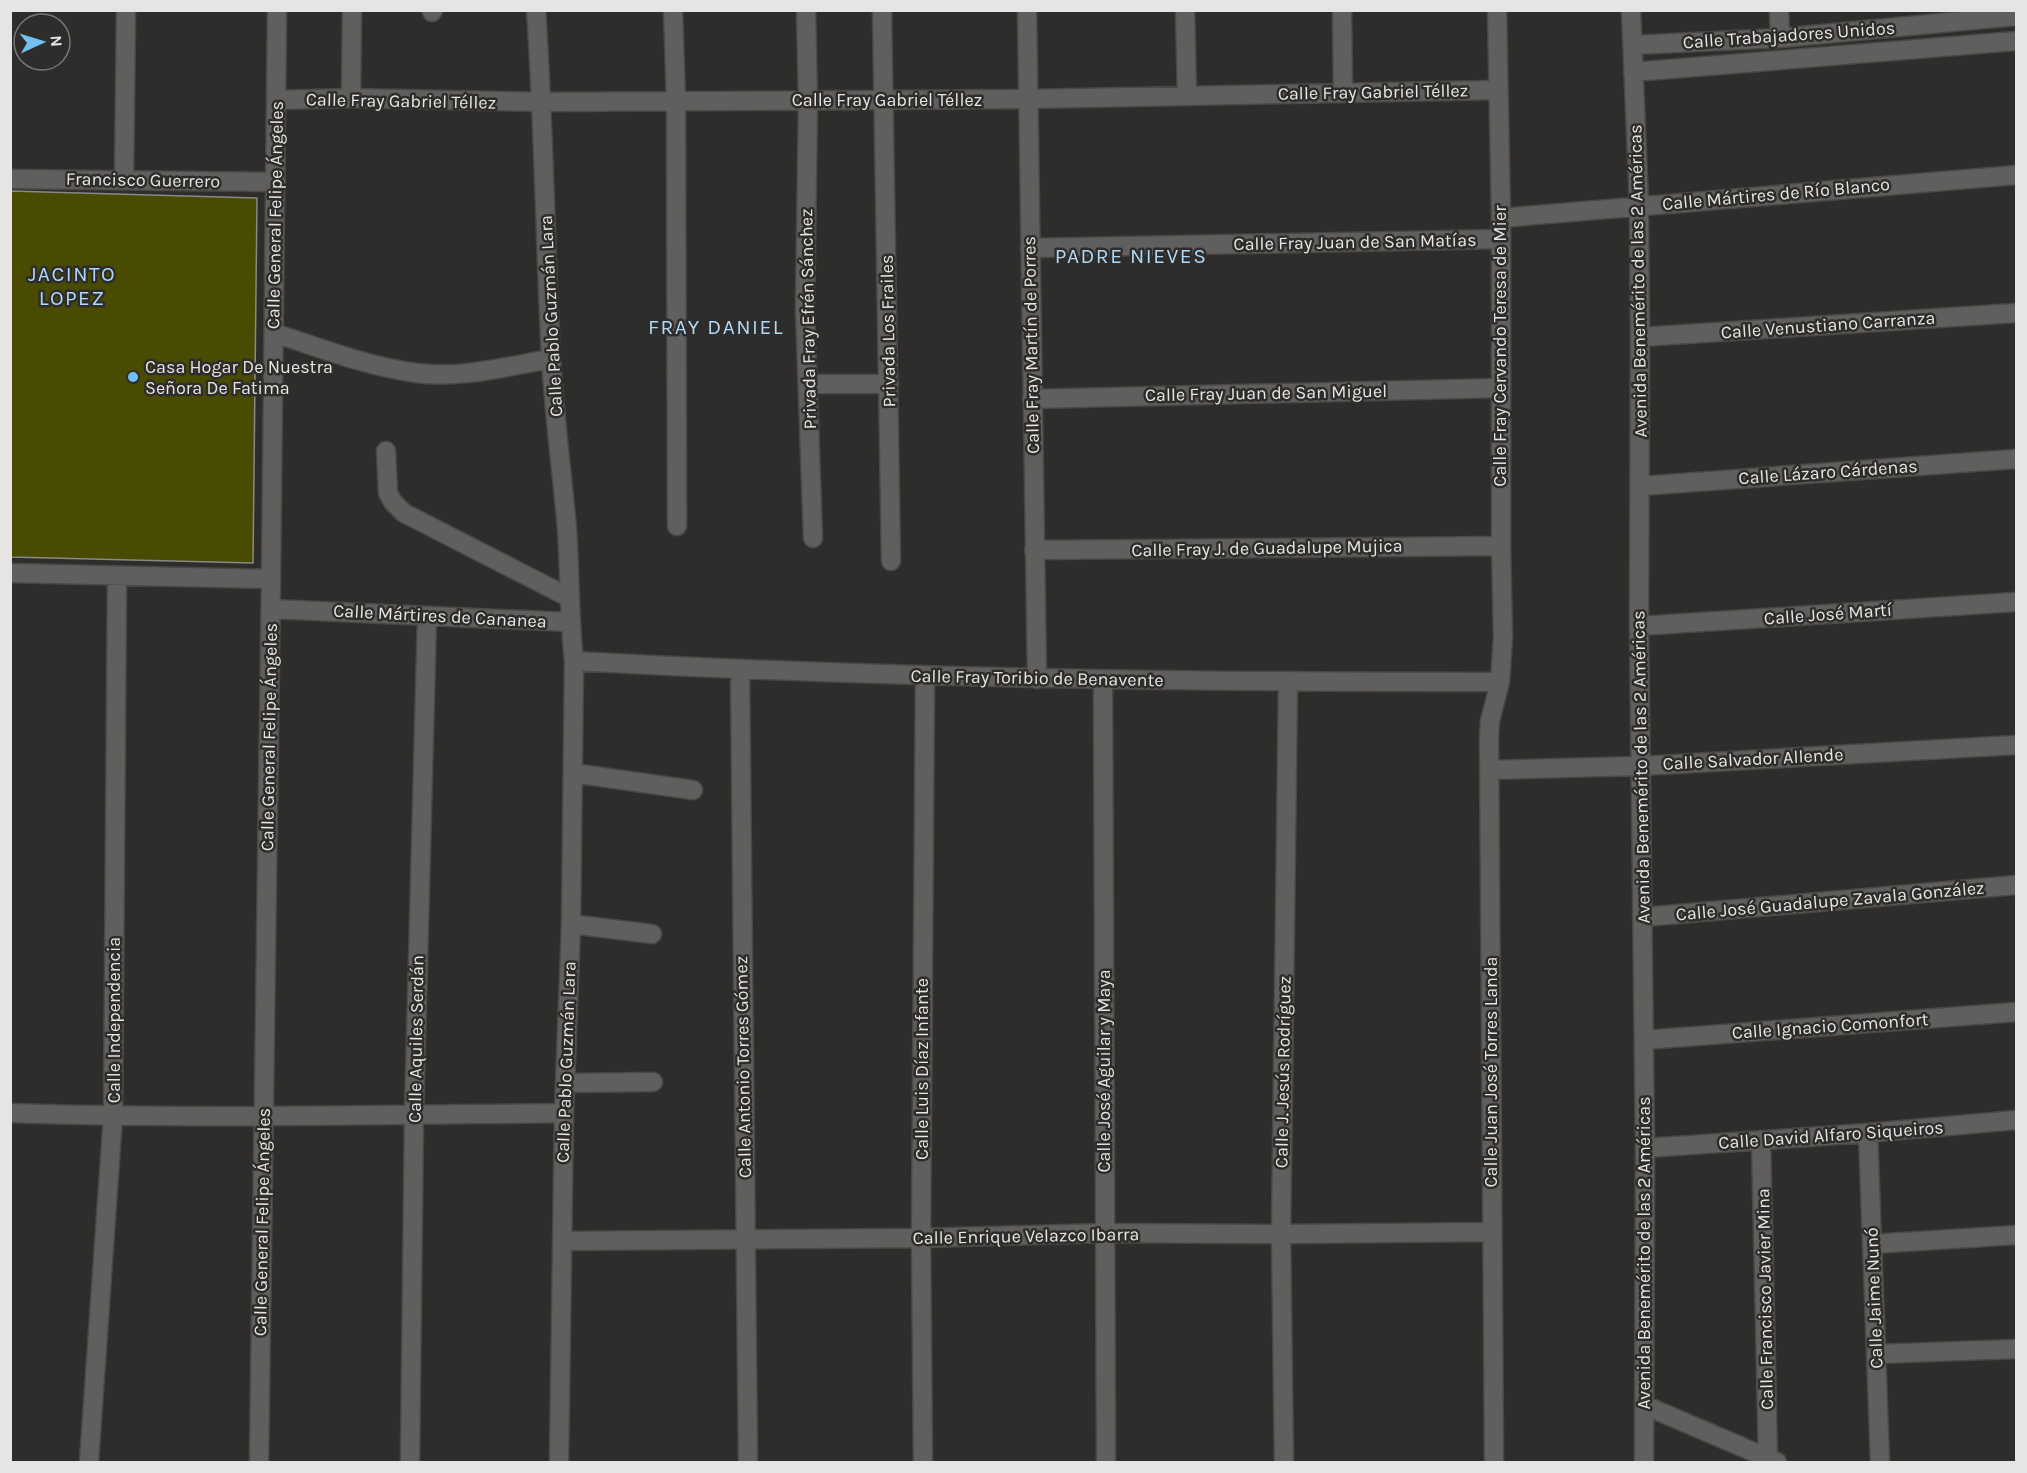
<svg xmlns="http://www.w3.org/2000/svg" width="2027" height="1473" viewBox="0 0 2027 1473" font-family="Karla,sans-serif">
<rect width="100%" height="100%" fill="#2f2d2b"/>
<path fill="#494b03" stroke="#898986" stroke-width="1.5" d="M10,191L257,198L253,563L10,557Z"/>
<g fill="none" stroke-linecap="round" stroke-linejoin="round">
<g stroke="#494846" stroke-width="21">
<path id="street" d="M536,10C544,126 545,241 551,357C554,414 562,472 567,529C570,574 569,618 574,661L571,924L564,1113L559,1462
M673,10L676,101L677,526
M806,10L808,101L805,310L813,538
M882,10L891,561
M1027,10L1037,679
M1185,10L1187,96
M1342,10L1343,92
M1631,10L1639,205L1640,337L1639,626L1645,1148L1644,1462
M1779,10L1780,38
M432,12L433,10
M1633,45L1780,38L2016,16
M1633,72L2016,41
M351,98L352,10
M277,100L351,98L542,102L1028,99L1497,90
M10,179L276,182
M124,180L126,10
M1501,218L2016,175
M1030,248L1501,239
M274,333C321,348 368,367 417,373C461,379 508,366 551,359
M1640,337L2016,313
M808,384H889
M1032,399L1500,388
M386,451L388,493L393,502L404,513L570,598
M1640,486L2016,459
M1034,550L1501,546
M10,573L271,579
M271,609L570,622
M1639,626L2016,602
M574,661C882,678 1191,682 1500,682
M740,671L748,1462
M1103,680L1106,1462
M1490,770L1640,766L2016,745
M573,773L693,790
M1643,917L2016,885
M571,924L652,934
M1644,1040L2016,1012
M566,1083L653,1082
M10,1113C195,1119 379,1115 564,1113
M1868,1133L1880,1462
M1761,1140L1768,1459
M1645,1148L1868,1133L2016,1120
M562,1241L921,1238L1105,1233L1281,1234L1491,1232
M1872,1244L2016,1235
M1876,1354L2016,1349
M1644,1405L1777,1462
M89,1462L113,1116L117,576
M259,1462L271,579L277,10
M410,1462L414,1115L427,616
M923,1462L921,1238L925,676
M1284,1462L1281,1234L1288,682
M1494,1462L1489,737L1490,721L1500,682L1503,637L1501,546V218L1497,10"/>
</g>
<use href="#street" stroke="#615f5d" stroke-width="18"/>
</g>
<circle fill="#72c1f5" stroke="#2f2d2b" stroke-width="2" cx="133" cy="377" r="6"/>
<g text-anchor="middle" stroke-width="5" stroke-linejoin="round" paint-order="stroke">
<g font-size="18" fill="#e6e5e3" stroke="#2f2d2b">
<text transform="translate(1789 35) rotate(-4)" y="6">Calle Trabajadores Unidos</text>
<text transform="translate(1373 92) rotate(-1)" y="6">Calle Fray Gabriel Téllez</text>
<text x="887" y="106">Calle Fray Gabriel Téllez</text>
<text transform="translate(401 101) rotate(1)" y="6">Calle Fray Gabriel Téllez</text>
<text transform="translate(143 180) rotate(1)" y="6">Francisco Guerrero</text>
<text transform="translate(1776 194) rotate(-5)" y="6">Calle Mártires de Río Blanco</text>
<text transform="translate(275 215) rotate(-89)" y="6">Calle General Felipe Ángeles</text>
<text transform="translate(1355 242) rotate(-1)" y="6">Calle Fray Juan de San Matías</text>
<text transform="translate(1638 281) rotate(-91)" y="6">Avenida Benemérito de las 2 Américas</text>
<text transform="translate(551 316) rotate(-93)" y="6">Calle Pablo Guzmán Lara</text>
<text transform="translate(808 319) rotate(-91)" y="6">Privada Fray Efrén Sánchez</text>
<text transform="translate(1828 325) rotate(-4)" y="6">Calle Venustiano Carranza</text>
<text transform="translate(888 331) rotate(-91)" y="6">Privada Los Frailes</text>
<text transform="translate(1031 345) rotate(-91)" y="6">Calle Fray Martín de Porres</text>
<text transform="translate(1500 346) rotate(-90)" y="6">Calle Fray Cervando Teresa de Mier</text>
<text transform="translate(1266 393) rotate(-1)" y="6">Calle Fray Juan de San Miguel</text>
<text transform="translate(1828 472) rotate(-4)" y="6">Calle Lázaro Cárdenas</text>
<text transform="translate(1267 548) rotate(-1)" y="6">Calle Fray J. de Guadalupe Mujica</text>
<text transform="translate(1828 614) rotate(-4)" y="6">Calle José Martí</text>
<text transform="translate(440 616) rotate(3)" y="6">Calle Mártires de Cananea</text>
<text transform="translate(1037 678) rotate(1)" y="6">Calle Fray Toribio de Benavente</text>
<text transform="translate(269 737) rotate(-89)" y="6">Calle General Felipe Ángeles</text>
<text transform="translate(1753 759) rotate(-3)" y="6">Calle Salvador Allende</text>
<text transform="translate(1641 767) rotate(-91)" y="6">Avenida Benemérito de las 2 Américas</text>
<text transform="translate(1830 901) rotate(-5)" y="6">Calle José Guadalupe Zavala González</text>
<text transform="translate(114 1020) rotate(-90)" y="6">Calle Independencia</text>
<text transform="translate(1830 1026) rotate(-4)" y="6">Calle Ignacio Comonfort</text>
<text transform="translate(416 1039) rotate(-89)" y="6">Calle Aquiles Serdán</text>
<text transform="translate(566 1062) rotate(-88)" y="6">Calle Pablo Guzmán Lara</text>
<text transform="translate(743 1067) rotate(-91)" y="6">Calle Antonio Torres Gómez</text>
<text transform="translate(922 1069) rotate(-90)" y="6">Calle Luis Díaz Infante</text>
<text transform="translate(1104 1071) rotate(-90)" y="6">Calle José Aguilar y Maya</text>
<text transform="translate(1283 1072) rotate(-89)" y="6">Calle J. Jesús Rodríguez</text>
<text transform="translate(1491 1072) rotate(-90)" y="6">Calle Juan José Torres Landa</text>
<text transform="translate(1831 1135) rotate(-4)" y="6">Calle David Alfaro Siqueiros</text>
<text transform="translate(262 1222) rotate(-89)" y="6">Calle General Felipe Ángeles</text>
<text transform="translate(1026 1236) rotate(-1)" y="6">Calle Enrique Velazco Ibarra</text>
<text transform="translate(1644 1253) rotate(-90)" y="6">Avenida Benemérito de las 2 Américas</text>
<text transform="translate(1874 1298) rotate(-92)" y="6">Calle Jaime Nunó</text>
<text transform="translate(1765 1299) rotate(-91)" y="6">Calle Francisco Javier Mina</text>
</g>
<g font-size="18" fill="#e6e5e3" stroke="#2f2d2b" text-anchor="start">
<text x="145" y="373">Casa Hogar De Nuestra<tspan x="145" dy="21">Señora De Fatima</tspan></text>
</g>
<g font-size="21" letter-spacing="1.5" fill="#afd9f6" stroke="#2f2d2b">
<text x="1131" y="263">PADRE NIEVES</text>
<text x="72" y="281">JACINTO<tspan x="72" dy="24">LOPEZ</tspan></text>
<text x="716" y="334">FRAY DANIEL</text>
</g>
</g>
<rect width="2027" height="1473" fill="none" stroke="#e6e5e3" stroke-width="24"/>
<g transform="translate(42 42) rotate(86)"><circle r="28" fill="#2f2d2b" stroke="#787775" stroke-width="1.5"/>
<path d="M0-4.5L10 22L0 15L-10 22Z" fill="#72c1f5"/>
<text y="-9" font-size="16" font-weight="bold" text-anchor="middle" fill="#e6e5e3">N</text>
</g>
</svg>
